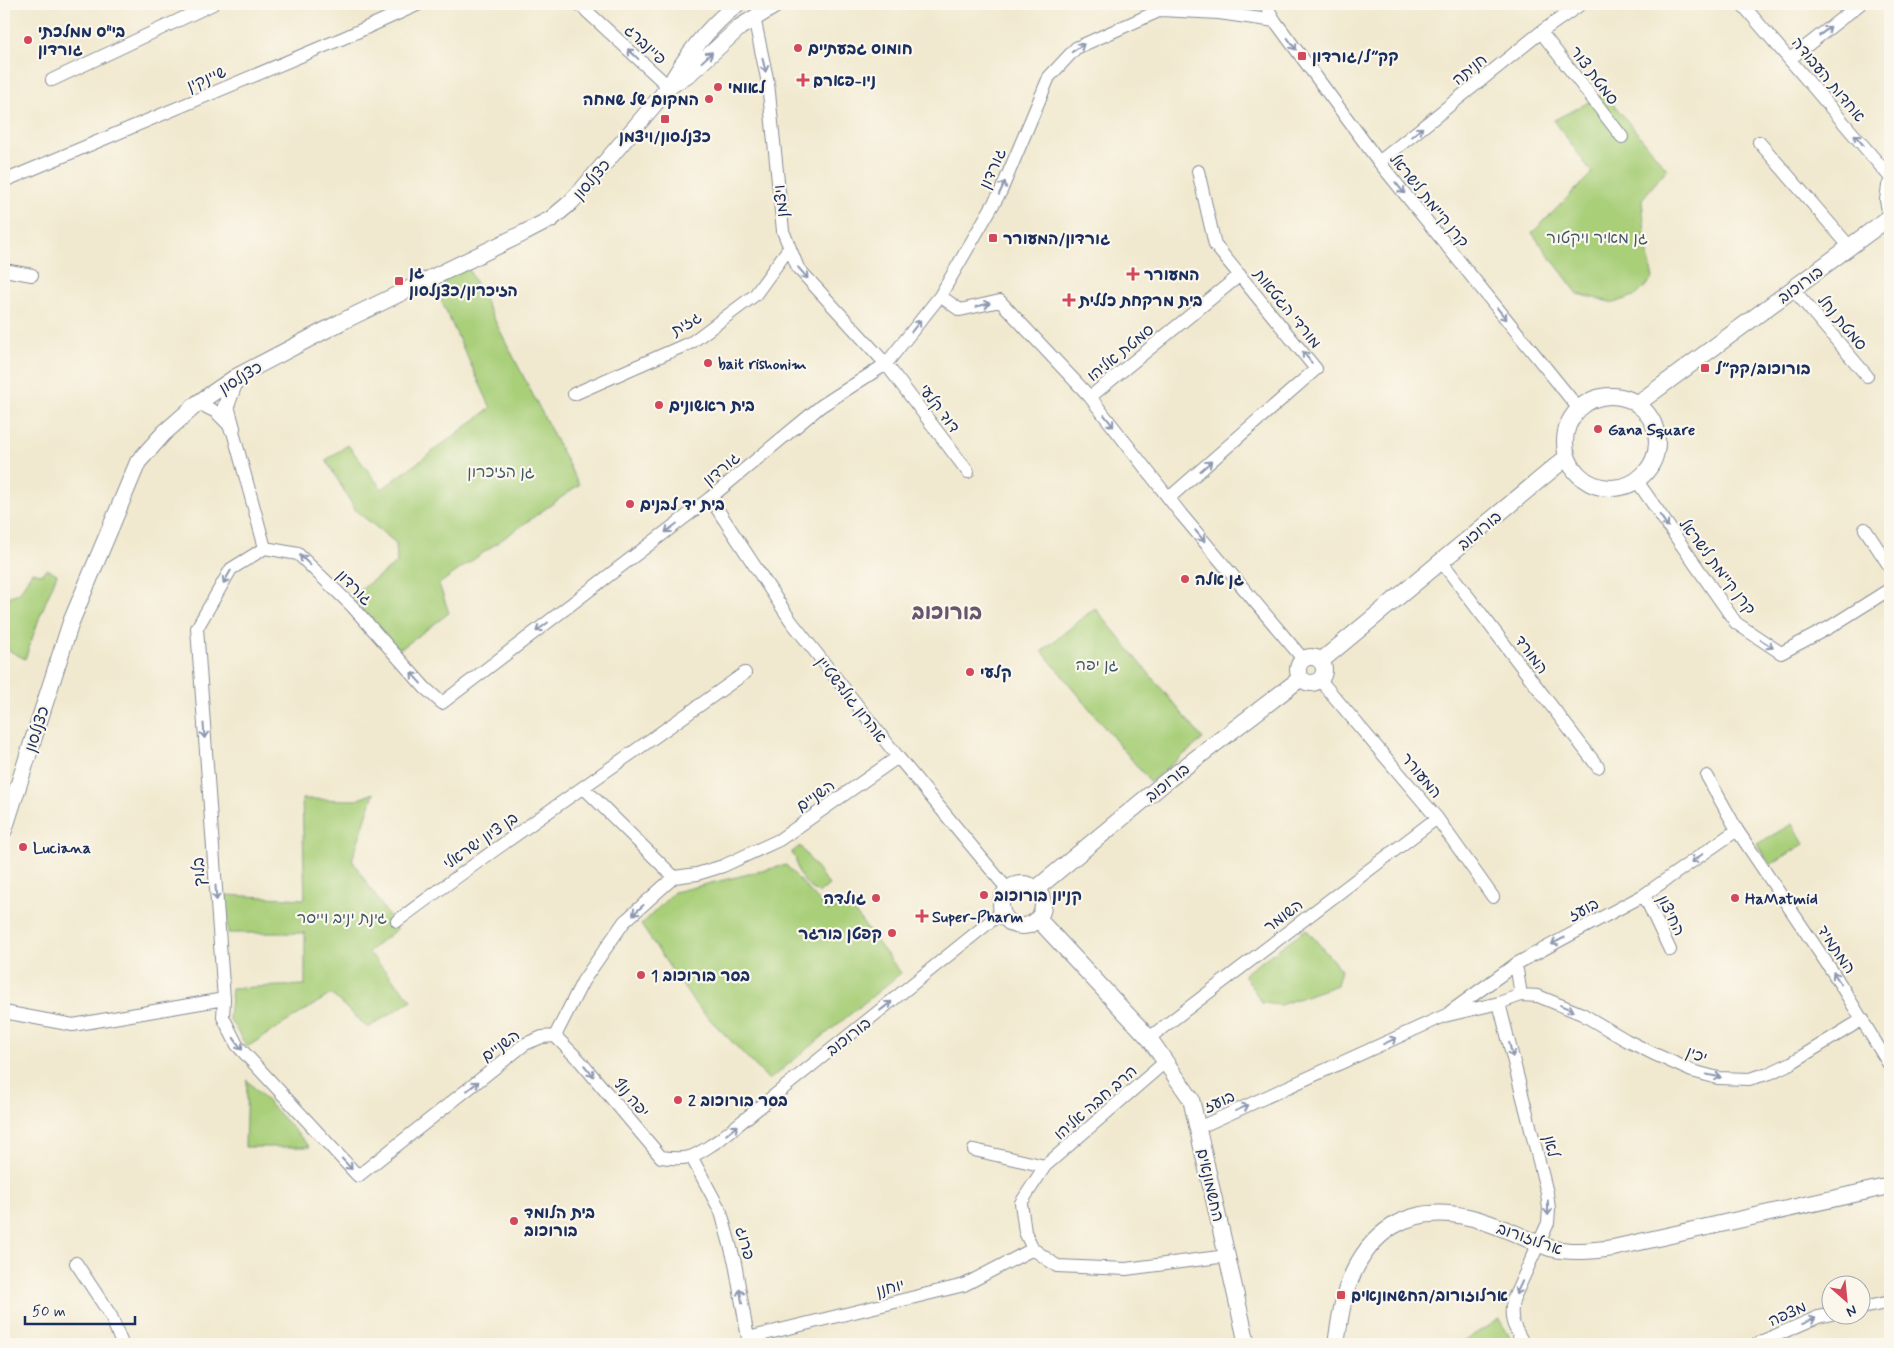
<svg xmlns="http://www.w3.org/2000/svg" width="1894" height="1348" viewBox="0 0 1894 1348" font-family="Mynerve,'Playpen Sans Hebrew',sans-serif">
<rect width="100%" height="100%" fill="#fbf7ec"/>
<filter id="ink" filterUnits="userSpaceOnUse"><feTurbulence type="fractalNoise" baseFrequency=".02" numOctaves="2"/><feDisplacementMap in="SourceGraphic" scale="10" xChannelSelector="R" yChannelSelector="G"/><feConvolveMatrix kernelMatrix="1 2 1 2 8 2 1 2 1" color-interpolation-filters="sRGB"/></filter>
<filter id="wash" filterUnits="userSpaceOnUse"><feTurbulence type="fractalNoise" baseFrequency=".0096" numOctaves="4" result="noise"/><feDisplacementMap in="SourceGraphic" scale="20" xChannelSelector="R" yChannelSelector="G"/><feGaussianBlur stdDeviation="1.12" result="paint"/><feColorMatrix in="noise" values="0 0 0 0 0 0 0 0 0 0 0 0 0 0 0 0 0 1.4 0 .05"/><feComposite in="paint" operator="in"/></filter>
<g filter="url(#wash)">
<rect width="100%" height="100%" fill="#f1e9cf"/>
<path fill="#a9cf79" stroke="#627f6c" d="M1605,94L1667,169L1642,199L1646,245L1653,278L1637,295L1614,303L1578,294L1532,233L1592,173L1554,120Z
M467,266L579,485L439,584L449,613L402,648L385,644L351,596L397,563L396,543L356,511L326,460L348,445L382,489L491,408L432,281Z
M47,569L57,574L40,616L25,659L4,648V598L19,593L32,572L41,574Z
M1095,608L1203,739L1150,782L1042,651Z
M374,793L352,860L397,929L368,952L412,1000L368,1028L331,994L247,1047L229,1018L232,988L305,985V933H228L225,895L305,899L302,799L356,800Z
M1792,824L1804,844L1770,865L1757,844Z
M800,846L829,885L819,893C806,886 796,875 796,859L791,853Z
M786,865L828,911L849,905L901,973L769,1080L695,1004L641,925L674,892Z
M1306,929L1341,970L1337,985L1280,1005L1262,1003L1244,974Z
M247,1080L310,1147H245Z
M1499,1319L1514,1344H1459Z"/>
</g>
<g filter="url(#ink)">
<g fill="none" stroke-linecap="round" stroke-linejoin="round">
<g stroke="#868c96" stroke-width="14">
<path id="minor" d="M579,4L669,87
M1265,4L1275,21L1379,162L1579,409
M1742,4L1890,177
M754,17L768,83L783,231L798,268L886,364L968,472
M1541,32L1622,137
M1790,59L1860,4
M52,80L213,4
M1759,142L1850,247
M1379,162L1541,32L1581,4
M4,181L348,36L419,4
M4,270L32,275
M1793,289L1867,376
M940,296L960,310L1000,301L1090,397L1181,514L1303,659
M574,394L692,342L755,295L789,248
M1090,397L1240,275
M198,403L216,412L232,428L265,548
M1637,481L1736,623L1781,653L1830,627L1890,589
M710,498L791,621L898,757L1008,890
M1169,498L1316,369L1215,245L1198,171
M1865,529L1890,567
M265,548L298,554L352,606L425,688L442,703L710,498L821,406L886,364L940,296L1001,191L1049,77L1076,48L1161,10L1219,13L1275,21
M265,548L231,569L197,628L224,999L223,1017L237,1045L358,1176L525,1044L542,1037L555,1036
M1441,561L1598,767
M1320,680L1437,818L1493,897
M1707,776L1737,830L1834,974L1890,1066
M584,788L674,877
M1644,895L1670,950
M397,921C511,836 629,756 745,673
M1516,964L1521,995
M1499,1003L1547,1193L1549,1209L1548,1223L1513,1300C1509,1320 1514,1327 1524,1344
M4,1012L73,1025L224,999
M1450,1012L1516,964L1644,895L1737,830
M555,1036L580,1061L661,1157C693,1161 694,1156 719,1140L1002,912
M555,1036L583,981L624,922L674,877L697,874L723,866L779,840L898,757
M1149,1038L1437,818
M1165,1062L1045,1166L1021,1203L1025,1232L1033,1249L1057,1266L1126,1269L1227,1256
M1198,1128L1444,1016L1499,1003L1521,995L1538,996L1582,1014L1626,1040L1652,1053L1692,1071L1718,1078L1749,1079L1770,1073L1791,1063L1863,1019
M974,1150L1045,1166
M692,1158L721,1212L735,1263L749,1344
M76,1263L111,1316L122,1344
M1862,1308L1890,1302
M748,1338L964,1285L1033,1249
M1756,1344L1818,1317L1832,1314"/>
</g>
<g stroke="#868c96" stroke-width="18">
<path id="tertiary" d="M673,84L690,73L740,27L777,4
M1890,186L1888,200L1890,210
M1565 442a46 46 0 1 1 92 0a46 46 0 1 1-92 0Z
M1637,404L1890,217
M232,428L226,406L236,378
M1298 670a13 13 0 1 1 26 0a13 13 0 1 1-26 0Z
M1321,661L1567,457
M4,830L71,622L138,462L164,433L198,403L236,377L341,322L524,233L551,219L570,203L582,190L669,87C686,55 709,27 737,4
M1001 905a21 21 0 1 1 42 0a21 21 0 1 1-42 0Z
M1036,889L1169,779L1301,678
M1038,919L1149,1038L1191,1099L1247,1344
M1336,1344C1339,1326 1341,1306 1347,1288C1367,1232 1408,1203 1468,1217C1496,1223 1523,1238 1550,1248C1571,1253 1591,1251 1613,1248L1890,1186"/>
</g>
<use href="#minor" stroke="#fff" stroke-width="12"/>
<use href="#tertiary" stroke="#fff" stroke-width="16"/>
</g>
<defs><path id="oneway-shaft" d="M-6 0H5M1.5-3L5.5 0L1.5 3" fill="none" stroke-width="1.6" stroke-linecap="round" stroke-linejoin="round" transform="scale(1.25)"/></defs>
<g stroke="#8d97ae">
<use href="#oneway-shaft" transform="translate(1825 31) rotate(-38)"/>
<use href="#oneway-shaft" transform="translate(1292 44) rotate(54)"/>
<use href="#oneway-shaft" transform="translate(1078 48) rotate(-34)"/>
<use href="#oneway-shaft" transform="translate(633 54) rotate(-137)"/>
<use href="#oneway-shaft" transform="translate(707 57) rotate(-43)"/>
<use href="#oneway-shaft" transform="translate(764 65) rotate(77)"/>
<use href="#oneway-shaft" transform="translate(1417 132) rotate(-39)"/>
<use href="#oneway-shaft" transform="translate(1859 140) rotate(-130)"/>
<use href="#oneway-shaft" transform="translate(1002 188) rotate(-65)"/>
<use href="#oneway-shaft" transform="translate(1400 188) rotate(51)"/>
<use href="#oneway-shaft" transform="translate(803 273) rotate(49)"/>
<use href="#oneway-shaft" transform="translate(983 305) rotate(-13)"/>
<use href="#oneway-shaft" transform="translate(1502 314) rotate(51)"/>
<use href="#oneway-shaft" transform="translate(916 326) rotate(-52)"/>
<use href="#oneway-shaft" transform="translate(1307 357) rotate(-129)"/>
<use href="#oneway-shaft" transform="translate(1109 421) rotate(52)"/>
<use href="#oneway-shaft" transform="translate(1206 466) rotate(-41)"/>
<use href="#oneway-shaft" transform="translate(1664 521) rotate(55)"/>
<use href="#oneway-shaft" transform="translate(671 528) rotate(143)"/>
<use href="#oneway-shaft" transform="translate(1200 536) rotate(50)"/>
<use href="#oneway-shaft" transform="translate(305 560) rotate(-136)"/>
<use href="#oneway-shaft" transform="translate(227 577) rotate(120)"/>
<use href="#oneway-shaft" transform="translate(542 627) rotate(143)"/>
<use href="#oneway-shaft" transform="translate(1767 644) rotate(33)"/>
<use href="#oneway-shaft" transform="translate(416 678) rotate(-132)"/>
<use href="#oneway-shaft" transform="translate(204 731) rotate(86)"/>
<use href="#oneway-shaft" transform="translate(1697 858) rotate(145)"/>
<use href="#oneway-shaft" transform="translate(216 893) rotate(86)"/>
<use href="#oneway-shaft" transform="translate(638 910) rotate(138)"/>
<use href="#oneway-shaft" transform="translate(1558 941) rotate(152)"/>
<use href="#oneway-shaft" transform="translate(1837 978) rotate(-122)"/>
<use href="#oneway-shaft" transform="translate(886 1006) rotate(-38)"/>
<use href="#oneway-shaft" transform="translate(1567 1008) rotate(23)"/>
<use href="#oneway-shaft" transform="translate(1390 1041) rotate(-24)"/>
<use href="#oneway-shaft" transform="translate(238 1044) rotate(55)"/>
<use href="#oneway-shaft" transform="translate(1511 1050) rotate(76)"/>
<use href="#oneway-shaft" transform="translate(589 1071) rotate(50)"/>
<use href="#oneway-shaft" transform="translate(1714 1076) rotate(12)"/>
<use href="#oneway-shaft" transform="translate(473 1086) rotate(-38)"/>
<use href="#oneway-shaft" transform="translate(1242 1108) rotate(-24)"/>
<use href="#oneway-shaft" transform="translate(732 1130) rotate(-39)"/>
<use href="#oneway-shaft" transform="translate(347 1164) rotate(47)"/>
<use href="#oneway-shaft" transform="translate(1548 1208) rotate(89)"/>
<use href="#oneway-shaft" transform="translate(1519 1288) rotate(115)"/>
<use href="#oneway-shaft" transform="translate(741 1296) rotate(-99)"/>
<use href="#oneway-shaft" transform="translate(1809 1321) rotate(-24)"/>
</g>
</g>
<g fill="#d1495b" stroke="#fbf7ec" stroke-width="2">
<circle cx="28" cy="40" r="5"/>
<circle cx="798" cy="48" r="5"/>
<rect x="1297" y="51" width="10" height="10" rx="2.5"/>
<path d="M800.5 72.5h5v5h5v5h-5v5h-5v-5h-5v-5h5z"/>
<circle cx="718" cy="87" r="5"/>
<circle cx="709" cy="99" r="5"/>
<rect x="660" y="114" width="10" height="10" rx="2.5"/>
<rect x="988" y="233" width="10" height="10" rx="2.5"/>
<path d="M1130.5 266.5h5v5h5v5h-5v5h-5v-5h-5v-5h5z"/>
<rect x="394" y="276" width="10" height="10" rx="2.5"/>
<path d="M1066.5 292.5h5v5h5v5h-5v5h-5v-5h-5v-5h5z"/>
<circle cx="708" cy="363" r="5"/>
<rect x="1700" y="363" width="10" height="10" rx="2.5"/>
<circle cx="659" cy="405" r="5"/>
<circle cx="1598" cy="429" r="5"/>
<circle cx="630" cy="504" r="5"/>
<circle cx="1185" cy="579" r="5"/>
<circle cx="970" cy="672" r="5"/>
<circle cx="23" cy="847" r="5"/>
<circle cx="984" cy="895" r="5"/>
<circle cx="876" cy="898" r="5"/>
<circle cx="1735" cy="898" r="5"/>
<path d="M919.5 908.5h5v5h5v5h-5v5h-5v-5h-5v-5h5z"/>
<circle cx="892" cy="933" r="5"/>
<circle cx="641" cy="975" r="5"/>
<circle cx="678" cy="1100" r="5"/>
<circle cx="514" cy="1221" r="5"/>
<rect x="1336" y="1290" width="10" height="10" rx="2.5"/>
</g>
<g text-anchor="middle" stroke-width="4.5" stroke-linejoin="round" paint-order="stroke">
<g font-size="16" font-weight="bold" fill="#1b2f5e" stroke="#fbf7ec" text-anchor="start">
<text x="38" y="37">בי"ס ממלכתי<tspan x="38" dy="18">גורדון</tspan></text>
<text x="808" y="54">חומוס גבעתיים</text>
<text x="1312" y="62">קק״ל/גורדון</text>
<text x="813" y="86">ניו-פארם</text>
<text x="728" y="93">לאומי</text>
<text x="699" y="105" text-anchor="end">המקום של שמחה</text>
<text x="665" y="142" text-anchor="middle">כצנלסון/ויצמן</text>
<text x="1003" y="244">גורדון/המעורר</text>
<text x="409" y="278">גן<tspan x="409" dy="18">הזיכרון/כצנלסון</tspan></text>
<text x="1144" y="280">המעורר</text>
<text x="1079" y="306">בית מרקחת כללית</text>
<text x="718" y="369">bait rishonim</text>
<text x="1715" y="374">בורוכוב/קק״ל</text>
<text x="669" y="411">בית ראשונים</text>
<text x="1608" y="435">Gana Square</text>
<text x="640" y="510">בית יד לבנים</text>
<text x="1195" y="585">גן אלה</text>
<text x="980" y="678">קלעי</text>
<text x="33" y="853">Luciana</text>
<text x="994" y="901">קניון בורוכוב</text>
<text x="866" y="904" text-anchor="end">גולדה</text>
<text x="1745" y="904">HaMatmid</text>
<text x="932" y="922">Super-Pharm</text>
<text x="882" y="939" text-anchor="end">קפטן בורגר</text>
<text x="651" y="981">בסר בורוכוב 1</text>
<text x="688" y="1106">בסר בורוכוב 2</text>
<text x="524" y="1218">בית הלומד<tspan x="524" dy="18">בורוכוב</tspan></text>
<text x="1351" y="1301">ארלוזורוב/החשמונאים</text>
</g>
<g font-size="16" fill="#1b2f5e" stroke="#fbf7ec">
<text transform="translate(646 44) rotate(43)" y="6">פיינברג</text>
<text transform="translate(1469 69) rotate(-39)" y="6">חניתה</text>
<text transform="translate(1595 75) rotate(53)" y="6">סמטת צור</text>
<text transform="translate(206 78) rotate(-23)" y="6">שיינקין</text>
<text transform="translate(1829 79) rotate(50)" y="6">אחדות העבודה</text>
<text transform="translate(992 168) rotate(-66)" y="6">גורדון</text>
<text transform="translate(591 179) rotate(-49)" y="6">כצנלסון</text>
<text transform="translate(1430 200) rotate(51)" y="6">קרן קיימת לישראל</text>
<text transform="translate(780 201) rotate(-96)" y="6">ויצמן</text>
<text transform="translate(1800 284) rotate(-36)" y="6">בורוכוב</text>
<text transform="translate(1288 308) rotate(51)" y="6">מורדי הגטאות</text>
<text transform="translate(1843 322) rotate(50)" y="6">סמטת נחל</text>
<text transform="translate(686 323) rotate(-31)" y="6">גזית</text>
<text transform="translate(1120 352) rotate(-39)" y="6">סמטת אליהו</text>
<text transform="translate(240 377) rotate(-31)" y="6">כצנלסון</text>
<text transform="translate(940 408) rotate(53)" y="6">דוד קלעי</text>
<text transform="translate(721 468) rotate(-40)" y="6">גורדון</text>
<text transform="translate(1479 530) rotate(-40)" y="6">בורוכוב</text>
<text transform="translate(1718 566) rotate(53)" y="6">קרן קיימת לישראל</text>
<text transform="translate(355 587) rotate(45)" y="6">גורדון</text>
<text transform="translate(1532 654) rotate(53)" y="6">המורד</text>
<text transform="translate(852 699) rotate(52)" y="6">אהרון גולדשטיין</text>
<text transform="translate(36 729) rotate(-72)" y="6">כצנלסון</text>
<text transform="translate(1422 775) rotate(50)" y="6">המעורר</text>
<text transform="translate(1167 782) rotate(-39)" y="6">בורוכוב</text>
<text transform="translate(815 795) rotate(-35)" y="6">השניים</text>
<text transform="translate(480 840) rotate(-35)" y="6">בן ציון ישראלי</text>
<text transform="translate(198 872) rotate(-94)" y="6">בלוך</text>
<text transform="translate(1583 909) rotate(-28)" y="6">בועז</text>
<text transform="translate(1283 915) rotate(-37)" y="6">השומר</text>
<text transform="translate(1672 915) rotate(64)" y="6">החיצון</text>
<text transform="translate(1837 949) rotate(56)" y="6">המתמיד</text>
<text transform="translate(848 1036) rotate(-38)" y="6">בורוכוב</text>
<text transform="translate(500 1045) rotate(-36)" y="6">השניים</text>
<text transform="translate(1697 1054) rotate(20)" y="6">יכין</text>
<text transform="translate(632 1097) rotate(50)" y="6">יפה נוף</text>
<text transform="translate(1219 1101) rotate(-24)" y="6">בועז</text>
<text transform="translate(1095 1102) rotate(-41)" y="6">הרב חבה אליהו</text>
<text transform="translate(1552 1146) rotate(76)" y="6">לאן</text>
<text transform="translate(1211 1185) rotate(77)" y="6">החשמונאים</text>
<text transform="translate(1530 1238) rotate(19)" y="6">ארלוזורוב</text>
<text transform="translate(746 1243) rotate(75)" y="6">פרוג</text>
<text transform="translate(890 1287) rotate(-14)" y="6">יוחנן</text>
<text transform="translate(1787 1313) rotate(-24)" y="6">מצפה</text>
</g>
<g font-size="16" fill="#3e5765" stroke="#fbf7ec">
<text x="1597" y="243">גן מאיר ויקטור</text>
<text x="501" y="477">גן הזיכרון</text>
<text x="1097" y="670">גן יפה</text>
<text x="342" y="923">גינת יניב וייסר</text>
</g>
<g font-size="21" font-weight="bold" fill="#67576e" stroke="#fbf7ec">
<text x="947" y="619">בורוכוב</text>
</g>
</g>
<rect width="1894" height="1348" fill="none" stroke="#fbf7ec" stroke-width="20"/>
<g transform="translate(1846 1300) rotate(153)"><circle r="24" fill="#fbf7ec" stroke="#a1a7b3"/>
<path d="M0-4L9 19L0 12L-9 19Z" fill="#d1495b"/>
<text y="-8" font-size="14" font-weight="bold" text-anchor="middle" fill="#1b2f5e">N</text>
</g>
<path d="M25 1316v8h110v-8" fill="none" stroke="#1b2f5e" stroke-width="2.5"/>
<text x="32" y="1316" font-size="15" fill="#1b2f5e" stroke="#fbf7ec" stroke-width="4" paint-order="stroke">50 m</text>
</svg>
